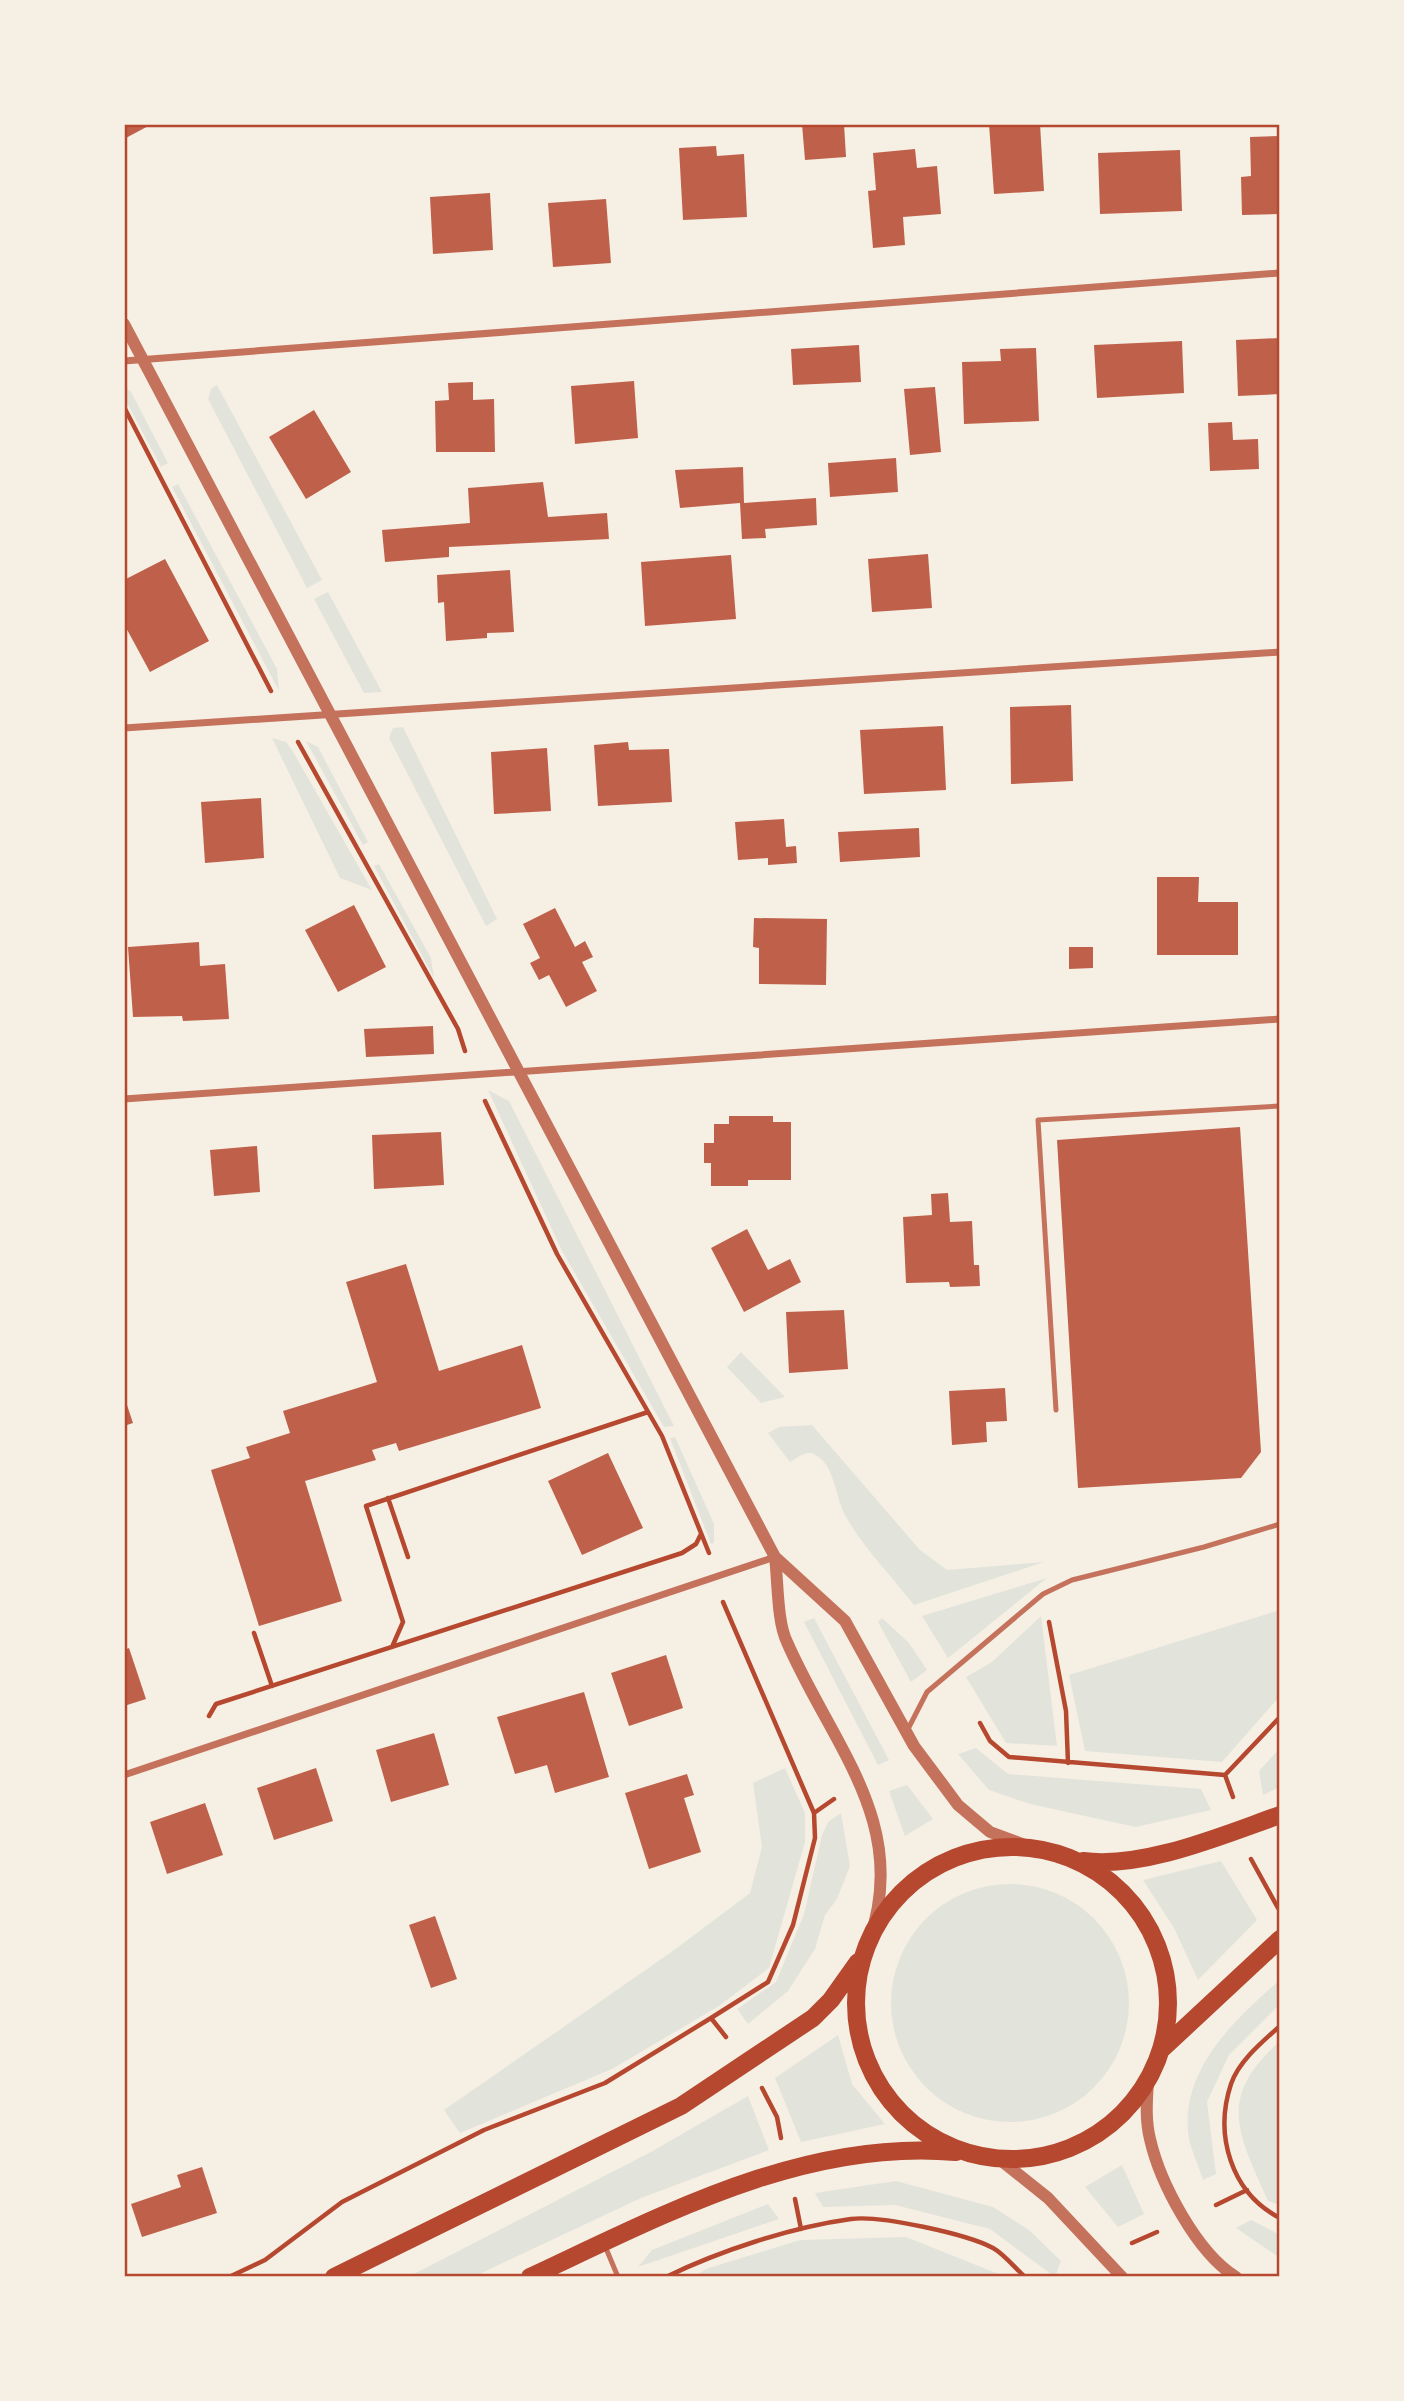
<svg xmlns="http://www.w3.org/2000/svg" width="1404" height="2401" viewBox="0 0 1404 2401" font-family="Literata,serif">
<rect width="100%" height="100%" fill="#f6efe4"/>
<path fill="#e2e4dc" d="M217,385L322,580L307,588L208,399L211,389Z
M124,386L131,392L168,463L161,467L124,397Z
M178,484L277,669L279,691L172,487Z
M328,592L382,692L364,693L314,599Z
M403,727L497,919L486,926L389,738L393,728Z
M272,738L286,742L292,750L372,890L340,878Z
M306,741L318,747L368,842L363,845Z
M379,864L431,958L434,978L374,866Z
M488,1090L509,1101L674,1426L664,1427L562,1251Z
M741,1352L785,1397L761,1403L727,1367Z
M812,1425L920,1550L947,1570L1044,1562L914,1605C891,1575 863,1548 845,1515C835,1497 835,1464 814,1454C806,1450 797,1458 790,1462L768,1433L779,1427Z
M675,1437L714,1524V1543L711,1544L670,1438Z
M1047,1578L948,1658L922,1616Z
M1280,1610V1696L1222,1762L1085,1751L1069,1675Z
M1041,1616L1057,1746L1006,1743L966,1677L992,1662Z
M814,1618L889,1760L878,1765L804,1622Z
M882,1618L909,1643L927,1670L911,1682L878,1622Z
M976,1748L1008,1774L1201,1789L1211,1810L1136,1827L1085,1816L1030,1804L989,1790L958,1754Z
M1280,1748V1787L1263,1795L1259,1771Z
M785,1768L805,1813V1842L769,1968L719,2006L612,2069L460,2133L444,2110L670,1953L750,1893L762,1847L753,1783Z
M907,1785L933,1819L905,1836L889,1791Z
M841,1813L850,1866L837,1899L825,1915L815,1949L788,1991L748,2024L737,2009L776,1982L804,1914L822,1835L828,1822Z
M1221,1861L1257,1920L1198,1980L1174,1928L1143,1880Z
M891 2003a119 119 0 1 1 238 0a119 119 0 1 1-238 0Z
M1280,1980V2004L1229,2055L1207,2102L1216,2174L1203,2180C1199,2167 1192,2152 1189,2139C1178,2071 1235,2019 1280,1980Z
M838,2035L852,2084L885,2124L801,2142L775,2078Z
M1280,2041V2205L1268,2201C1238,2133 1216,2098 1280,2041Z
M748,2096L769,2150L641,2198L473,2277H408L649,2153Z
M1122,2165L1144,2214L1118,2227L1085,2187Z
M896,2181L993,2207L1029,2230L1061,2261L1055,2277L990,2229L895,2205L823,2207L815,2193Z
M768,2204L779,2219L638,2267L652,2250Z
M1251,2220L1280,2235V2258L1236,2228Z
M906,2237L1006,2277H693L706,2269L800,2240Z"/>
<path fill="#bf614a" d="M124,124H152L124,139Z
M802,124H844L846,157L805,160Z
M989,124H1040L1044,191L994,194Z
M1280,136V214L1242,215L1241,177L1251,176L1250,137Z
M716,146L717,156L744,154L747,217L683,220L679,148Z
M915,149L917,168L937,166L941,214L903,217L905,245L873,248L868,191L876,190L873,153Z
M1180,150L1182,211L1100,214L1098,153Z
M490,193L493,250L433,254L430,197Z
M606,199L611,263L553,267L548,203Z
M1280,338V394L1238,396L1236,340Z
M1182,341L1184,393L1097,398L1094,345Z
M859,345L861,382L793,385L791,349Z
M1036,348L1039,421L964,424L962,362L1001,361L1000,349Z
M634,381L638,438L575,444L571,386Z
M473,382V400L494,399L495,452H436L435,401L449,400L448,383Z
M935,387L941,452L910,455L904,389Z
M314,410L351,472L306,499L269,437Z
M1232,422L1233,440L1258,439L1259,469L1210,471L1208,423Z
M896,458L898,492L830,497L828,463Z
M743,467L744,503L816,498L817,525L765,529L766,538L742,539L740,503L680,508L675,470Z
M543,482L548,517L607,513L609,539L449,547V557L385,562L382,530L470,523L468,488Z
M928,554L932,608L872,612L868,559Z
M731,555L736,619L645,626L641,562Z
M165,559L209,641L150,672L124,624V580Z
M510,570L514,632L487,633V638L446,641L444,602L438,603L437,575Z
M1071,705L1073,781L1011,784L1010,707Z
M943,726L946,790L864,794L860,730Z
M628,742L629,750L669,749L672,802L598,806L594,745Z
M547,748L551,811L494,814L491,752Z
M261,798L264,858L205,863L201,802Z
M784,819L786,847L796,846L797,863L768,865V858L738,860L735,822Z
M919,828L920,857L840,862L838,832Z
M1157,877H1199L1198,902H1238V955H1157Z
M354,905L386,967L338,992L305,930Z
M555,908L575,947L585,941L593,957L582,962L597,991L566,1007L549,975L539,980L530,963L540,958L523,924Z
M754,918L827,919L826,985L759,984V948L753,947Z
M199,942L200,966L225,964L229,1019L183,1021L182,1016L133,1017L128,947Z
M1069,947H1093V968L1069,969Z
M433,1026L434,1054L366,1057L364,1029Z
M729,1116H773V1122H791V1180H748V1186H711V1163H704V1143H714V1124H729Z
M1240,1127L1261,1452L1241,1478L1078,1488L1057,1140Z
M441,1132L444,1185L374,1189L372,1135Z
M257,1146L260,1192L214,1196L210,1150Z
M948,1193L950,1222L972,1221L974,1265H979L980,1286L950,1287L949,1282L906,1283L903,1217L932,1215L931,1194Z
M747,1229L768,1270L790,1259L801,1282L744,1312L711,1248Z
M406,1264L439,1371L522,1345L541,1408L399,1451L396,1443L372,1450L376,1460L305,1481L342,1601L259,1626L211,1470L250,1458L246,1447L290,1433L283,1411L377,1382L346,1282Z
M844,1310L848,1369L789,1373L786,1312Z
M1005,1388L1007,1421L986,1422L987,1442L952,1445L949,1391Z
M124,1396L133,1423L124,1426Z
M608,1453L643,1528L582,1555L548,1481Z
M129,1648L146,1699L124,1706V1650Z
M666,1655L683,1708L629,1726L611,1673Z
M584,1692L609,1777L555,1793L547,1765L515,1774L497,1717Z
M434,1733L449,1785L391,1802L376,1750Z
M316,1768L333,1821L274,1840L257,1788Z
M687,1774L694,1795L684,1798L701,1852L649,1869L625,1793Z
M205,1803L223,1855L167,1874L150,1822Z
M435,1916L457,1979L431,1988L409,1925Z
M202,2167L217,2213L142,2237L131,2204L181,2187L177,2175Z"/>
<g fill="none" stroke-linecap="round" stroke-linejoin="round">
<path stroke="#b5482f" stroke-width="4.5" d="M124,407L271,691
M298,742L458,1029L465,1051
M485,1101L557,1254L662,1436L709,1553
M388,1498L408,1557
M723,1602L814,1813
M1049,1622L1066,1711L1068,1763
M254,1633L272,1686
M392,1647L403,1622L366,1506L648,1412
M209,1716L216,1704L682,1553L696,1544L701,1534
M980,1723L990,1741L1009,1757L1225,1775
M1225,1775L1280,1717
M1225,1775L1233,1797
M1251,1859L1278,1908
M1280,2026C1262,2042 1239,2061 1231,2084C1214,2135 1231,2193 1280,2218
M726,2037L711,2018L768,1982L793,1925L815,1838L814,1813L834,1799
M762,2088L777,2117L781,2138
M795,2199L801,2229
M1216,2205L1247,2190
M1132,2243L1157,2232
M229,2277L265,2260L342,2202L484,2130L605,2083L711,2018
M666,2277C719,2251 792,2227 851,2219C880,2215 967,2234 993,2248C1004,2254 1015,2268 1025,2277"/>
<path stroke="#c5725c" stroke-width="5" d="M1056,1410L1038,1120L1280,1106
M908,1729L927,1692L1043,1594L1072,1580L1204,1547L1280,1524
M605,2246L618,2277"/>
<path stroke="#c5725c" stroke-width="7" d="M124,361L1280,273
M124,728L1280,652
M124,1099L1280,1019
M124,1775L775,1557"/>
<path stroke="#c5725c" stroke-width="12" d="M124,324L775,1557L845,1621L914,1746L958,1805L990,1832L1033,1848
M775,1557C778,1581 777,1622 787,1642C831,1744 911,1823 869,1941
M1148,2080C1147,2099 1145,2119 1150,2139C1160,2183 1197,2253 1236,2277
M998,2158L1048,2198L1122,2277"/>
<path stroke="#b5482f" stroke-width="18" d="M856 2003a156 156 0 1 1 312 0a156 156 0 1 1-312 0Z
M1083,1861C1144,1869 1223,1835 1280,1815
M1162,2049L1280,1939
M334,2277L681,2106L813,2018L831,2000L858,1962
M530,2277C663,2215 805,2138 956,2152"/>
</g>
<rect width="1404" height="2401" fill="none" stroke="#f6efe4" stroke-width="252"/>
<rect x="126" y="126" width="1152" height="2149" fill="none" stroke="#b5482f" stroke-width="2.5"/>
</svg>
